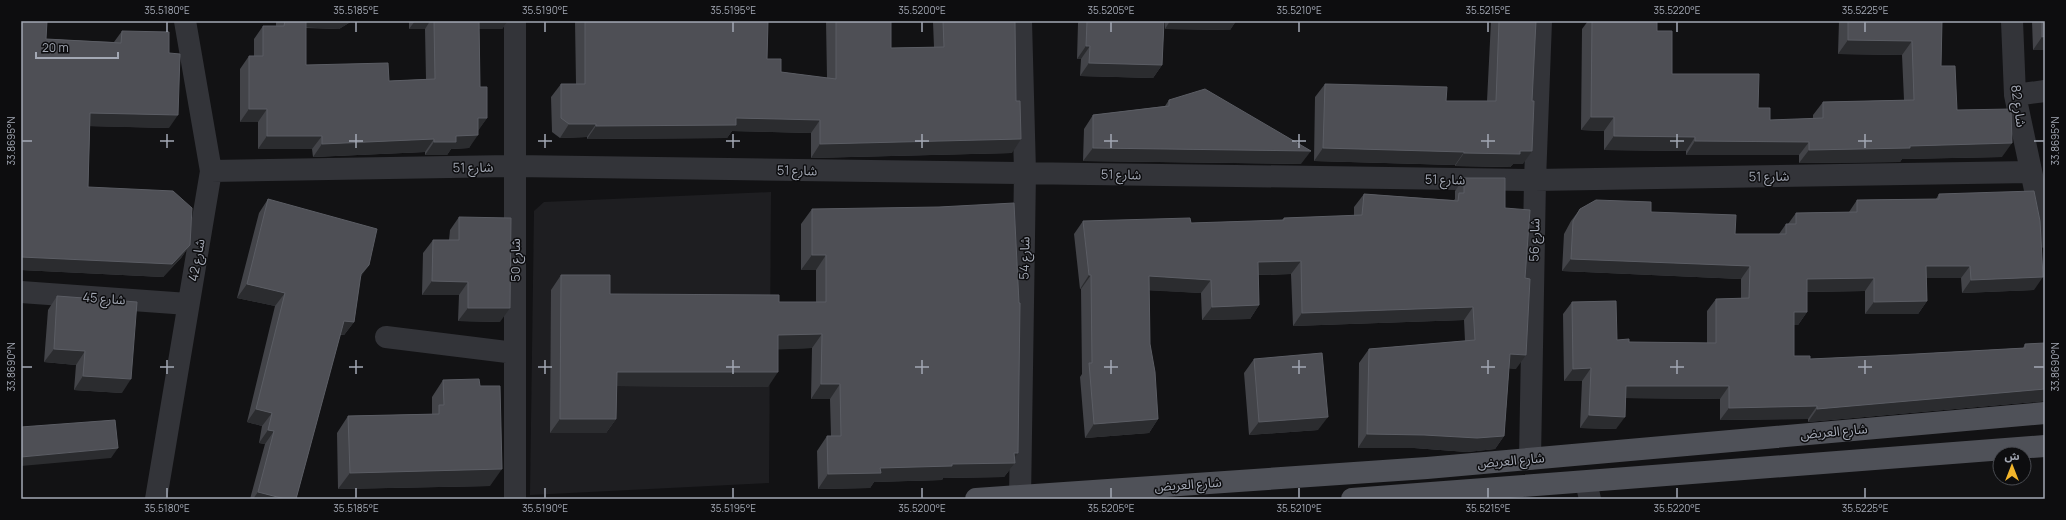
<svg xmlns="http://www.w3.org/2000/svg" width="2066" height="520" viewBox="0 0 2066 520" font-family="Manrope,'Noto Sans Arabic',sans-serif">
<rect width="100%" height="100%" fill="#121214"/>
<path fill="#1e1e21" d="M771,192L769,483L530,495L534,211L544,202Z"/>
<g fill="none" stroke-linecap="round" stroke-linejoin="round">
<path stroke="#333439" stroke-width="22" d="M2012,21L2015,95L2045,237
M2015,95L2045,91
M211,171L515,166L1535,180L2030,172
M21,292L188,304
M386,337L515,353
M1530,459L1535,180L1541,21
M1586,482L1590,499
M156,499L211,171L185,21
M515,499V21
M1020,499L1025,172L1021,21"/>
<path stroke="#4f5158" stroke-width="22" d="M976,499L1427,468L2045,413
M1352,499L2045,446"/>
</g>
<path fill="#434449" d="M276,21H352L339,29L306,28V65L389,81L426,79L425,29H409V21H508L502,29H479L480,87L487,118L478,130L469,148L451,149L447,155H425V152L313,157L312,149H258V122H240V69L249,56H254V39L263,26H276Z
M575,21H768L767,59L781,72L827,78L826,21H891V48L934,47L933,22L934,21H1015L1012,153L811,158V133L732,131L727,138L587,139V137L560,138L552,132L551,97L561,84H576Z
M1079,21H1164L1162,65L1153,78L1080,76L1081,59H1077L1078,23Z
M1165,21H1236L1230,30L1165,29Z
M1491,21H1536L1523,164H1513L1510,167L1455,166V165L1314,161L1315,97L1325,84L1446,101H1487Z
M1588,21H1657V31L1672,74L1758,108L1770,120L1813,119V115L1823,102L1904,100L1902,55L1838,54L1839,21H1942L1941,66L1957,110L2002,157L1902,159L1900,162L1799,163V155H1686V151L1604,150V131L1581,130L1582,29Z
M2032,21H2045V50H2033Z
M122,31L169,53V128L90,126L88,187L190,245L181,258L163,277L21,270L46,39L114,42Z
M1169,100L1301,164L1083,161L1084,129L1093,115L1165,106Z
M1464,178L1505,208L1516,369L1509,368L1504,436L1495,449L1467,452L1414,448H1358L1359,363L1369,349L1465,341L1464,320L1293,326L1291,274L1258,275L1259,305L1250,319L1202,320L1201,293L1149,290L1150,344L1158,419L1149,433L1085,438L1080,377L1082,374L1081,289H1080L1074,234L1083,221L1191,223L1282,220L1284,218L1354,216V207L1364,194L1454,200L1455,199V191Z
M1939,194L2034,290L1962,293L1961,278H1926L1927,301L1918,314H1865V291L1807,292V312L1798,325H1794V356L1810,359L1897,355L2023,348L2025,344L2045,401L1808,422V419L1720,420V399L1625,398L1616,429L1580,428L1582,381H1564L1563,314L1572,302L1617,340L1629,342L1707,343V311L1716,299L1741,298V279L1562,271L1564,234L1571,221L1580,209L1651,212L1735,234H1779L1786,224H1788L1796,213L1849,212L1857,200L1936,199Z
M268,199L360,278L354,322L344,335H340L296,499H250L265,444L259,443L262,426L247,422L275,306L237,298L259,213Z
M812,209L1018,453L1014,458L1015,463L1004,477L943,478L942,480L874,482L870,488L818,489L817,451L827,436H831L830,399H811L812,348L778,349L768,387L617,386L616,419L606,433H550L551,290L561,275L610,294L779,302H816V270H801V224Z
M459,217L500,322L458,321L459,295H422L423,253L433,240H449L450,230Z
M57,296L122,393L74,390L76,365L44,362L48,310Z
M1254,359L1318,430L1249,435L1244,373Z
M443,380L480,386L490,486L338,489L337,433L348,416L432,414V397Z"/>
<path fill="#2b2c2f" d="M301,21H352L339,29L297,27Z
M415,21H430L425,29H409Z
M475,21H508L502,29H470Z
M1170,21H1236L1230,30L1165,29Z
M2045,36V50H2033L2042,37Z
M1848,40L1912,41L1902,55L1838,54Z
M1086,46H1090L1081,59H1077Z
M1089,63L1162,65L1153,78L1080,76Z
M249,109H267L258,122H240Z
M90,113L178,115L169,128L81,126Z
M1591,117H1614L1604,131L1581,130Z
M478,118H487L478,131Z
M736,118L820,120L811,133L732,131L727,138L587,139L596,126Z
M569,124H596L587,137L560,138Z
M478,135L469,148L451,149L447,155H425L434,142L456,136Z
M267,136H322L312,149H258Z
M1614,136L1695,137L1686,151L1604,150Z
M434,139L425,152L313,157L322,144Z
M1021,139L1012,153L811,158L820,144Z
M1695,141L1809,142L1799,155H1686Z
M2012,143L2002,157L1902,159L1900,162L1799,163L1809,150L1910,146Z
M1093,148L1311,151L1301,164L1083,161Z
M1323,148L1464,152L1455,165L1314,161Z
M1520,151H1532L1523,164H1513L1510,167L1455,166L1464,153Z
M190,245L181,258L163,277L21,270V257Z
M812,255H826L816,270H801Z
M1571,259L1750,266L1741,279L1562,271Z
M1301,261L1291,274L1249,275L1258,262Z
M369,265L360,278L361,274Z
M1926,266H1970L1961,278H1917Z
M1089,275H1091L1081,289H1080Z
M1149,276L1211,280L1201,293L1140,290Z
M2043,277L2034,290L1962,293L1971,280Z
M1874,278L1865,291L1798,292L1807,279Z
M432,281L468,282L459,295H422Z
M247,284L285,293L275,306L237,298Z
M1927,301L1918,314H1865L1874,302Z
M1259,305L1250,319L1202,320L1212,307Z
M1473,307L1464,320L1293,326L1302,313Z
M468,308H510L500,322L458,321Z
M1794,312H1807L1798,325H1785Z
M344,321L354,322L344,335L335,334Z
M822,334L812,348L768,350L778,335Z
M54,349L85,351L76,365L44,362Z
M1510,354L1526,355L1516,369L1500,368Z
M1591,368L1582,381H1564L1573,369Z
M617,372H778L768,387L607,386Z
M83,376L131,379L122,393L74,390Z
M821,384H840L830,399H811Z
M1626,386H1729L1720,399L1617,398Z
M2045,389V401L1808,422L1817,409Z
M1817,406L1808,419L1720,420L1729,408Z
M256,409L272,413L262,426L247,422Z
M1589,415L1625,417L1616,429L1580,428Z
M1328,417L1318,430L1249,435L1259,422Z
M560,419H616L606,433H550Z
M1158,419L1149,433L1085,438L1094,424Z
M268,430L274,431L265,444L259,443Z
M1367,434L1424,435L1504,436L1495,449L1467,452L1414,448H1358Z
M118,448L111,458L21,466V457Z
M1014,453H1018L1011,463H1015L1004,477L943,478L942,480L874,482L870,488L818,489L828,474L880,468L952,464Z
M502,469L490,486L338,489L350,473Z
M258,492L285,499H253Z"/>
<path fill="#4e4f55" stroke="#5b5d64" d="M21,21H47L46,39L121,43L122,31L169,32V53L180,54L178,115L90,113L88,187L173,191L192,208L190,245L172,264L21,257Z
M285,21H306V65L388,63L389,81L435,79L434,21H479L480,87H487V118H478V135L456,136V142H434V139L322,144V136H267V109H249V56H263V26H284Z
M585,21H768L767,59H781V72L836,79V21H891V48L944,47L943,21H1015L1016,101H1020L1021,139L820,144V120L736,118V125L596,126V124H569L561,118V84H585Z
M1087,21H1164L1162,65L1089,63L1090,46H1086Z
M1499,21H1536L1532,101H1534L1532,151H1520V154L1464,153V152L1323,148L1325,84L1447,87L1446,101H1496Z
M1592,21H1657V31H1672V74H1759L1758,108H1770V120L1823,118V102L1914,100L1912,41L1848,40V21H1942L1941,66H1955L1957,110L2011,109L2012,143L1910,146V148L1809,150V142L1695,141V137L1614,136V117H1591Z
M2042,21H2045V36L2042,37Z
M1205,89L1311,151L1093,148V115L1169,106V100Z
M1464,178H1505V208L1530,210L1525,278L1530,279L1526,355L1510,354L1504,436L1477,438L1424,435L1367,434L1369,349L1475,340L1473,307L1302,313L1301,261L1258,262L1259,305L1212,307L1211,280L1149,276L1150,344L1155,372L1158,419L1094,424L1089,363H1092L1091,275H1089L1083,221L1190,218L1191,223L1284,220V218L1362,215L1364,194L1458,201L1459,193H1464Z
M2034,191L2040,221L2043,277L1971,280L1970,266H1926L1927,301L1874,302V278L1807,279V312H1794V356H1810V359L1897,355L2025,348V344L2045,343V389L1817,409V406L1729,408V386H1626L1625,417L1589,415L1591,368L1573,369L1572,302L1616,301L1617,340L1629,339V342L1716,343V299L1749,298L1750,266L1571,259L1573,221L1580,209L1596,200L1651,202V212L1736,215L1735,234H1786V224H1796V213L1857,212V200L1939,199V194Z
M268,199L377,229L369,265L361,274L354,322L344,321L296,499H285L258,492L274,431L268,430L272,413L256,409L285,293L247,284Z
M1014,203L1019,303H1020L1018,453H1014L1015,463L952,464V466L880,468L881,473L828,474L827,436H841L840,384H821L822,334L778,335V372H617L616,419H560L561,275H610V294L779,295V302H826V255H812V209L939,207Z
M459,217L511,218L510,308H468V282L432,281L433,240H459Z
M57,296L137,302L131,379L83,376L85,351L54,349Z
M1322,353L1328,417L1259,422L1254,359Z
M479,379L480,386H500L502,469L350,473L348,416L439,414V405H444L443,380Z
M115,420L118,448L21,457V427Z"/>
<path fill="none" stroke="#a3a8b4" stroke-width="1.5" d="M167,22V32M356,22V32M545,22V32M733,22V32M922,22V32M1111,22V32M1299,22V32M1488,22V32M1677,22V32M1865,22V32M167,134V148M356,134V148M545,134V148M733,134V148M922,134V148M1111,134V148M1299,134V148M1488,134V148M1677,134V148M1865,134V148M22,141H32M160,141H174M349,141H363M538,141H552M726,141H740M915,141H929M1104,141H1118M1292,141H1306M1481,141H1495M1670,141H1684M1858,141H1872M2034,141H2044M167,360V374M356,360V374M545,360V374M733,360V374M922,360V374M1111,360V374M1299,360V374M1488,360V374M1677,360V374M1865,360V374M22,367H32M160,367H174M349,367H363M538,367H552M726,367H740M915,367H929M1104,367H1118M1292,367H1306M1481,367H1495M1670,367H1684M1858,367H1872M2034,367H2044M167,488V498M356,488V498M545,488V498M733,488V498M922,488V498M1111,488V498M1299,488V498M1488,488V498M1677,488V498M1865,488V498"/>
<g text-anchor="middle" stroke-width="3" stroke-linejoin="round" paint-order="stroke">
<g font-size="13" fill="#a3a8b4" stroke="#0d0d0f">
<text transform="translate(2019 106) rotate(82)" y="5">شارع 82</text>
<text transform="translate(473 167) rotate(-1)" y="5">شارع 51</text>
<text transform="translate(797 170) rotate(1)" y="5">شارع 51</text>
<text transform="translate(1121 174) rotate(1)" y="5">شارع 51</text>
<text transform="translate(1769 176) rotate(-1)" y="5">شارع 51</text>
<text transform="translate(1445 179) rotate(1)" y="5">شارع 51</text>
<text transform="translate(1534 240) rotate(-89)" y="5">شارع 56</text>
<text transform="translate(1024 258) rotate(-89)" y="5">شارع 54</text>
<text transform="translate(196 260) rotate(-80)" y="5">شارع 42</text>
<text transform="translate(515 260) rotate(-90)" y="5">شارع 50</text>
<text transform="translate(104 298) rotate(4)" y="5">شارع 45</text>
<text transform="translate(1834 431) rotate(-5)" y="5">شارع العريض</text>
<text transform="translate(1511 460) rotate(-5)" y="5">شارع العريض</text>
<text transform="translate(1188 484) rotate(-4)" y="5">شارع العريض</text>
</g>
</g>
<rect width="2066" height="520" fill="none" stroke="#0d0d0f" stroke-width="44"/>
<g transform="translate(2012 466)"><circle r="19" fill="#0d0d0f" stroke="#494b51"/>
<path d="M0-3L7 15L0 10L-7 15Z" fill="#f2b52b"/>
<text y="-6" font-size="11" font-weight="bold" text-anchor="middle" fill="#a3a8b4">ش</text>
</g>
<path d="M36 52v6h82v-6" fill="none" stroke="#a3a8b4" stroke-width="2"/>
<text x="42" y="52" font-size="12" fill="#a3a8b4" stroke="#0d0d0f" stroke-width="3" paint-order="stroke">20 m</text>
<rect x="22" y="22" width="2022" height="476" fill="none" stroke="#a3a8b4" stroke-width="1.5"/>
<g font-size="10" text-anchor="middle" fill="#a3a8b4">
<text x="167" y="14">35.5180°E</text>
<text x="356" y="14">35.5185°E</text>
<text x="545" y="14">35.5190°E</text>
<text x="733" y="14">35.5195°E</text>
<text x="922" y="14">35.5200°E</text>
<text x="1111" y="14">35.5205°E</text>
<text x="1299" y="14">35.5210°E</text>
<text x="1488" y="14">35.5215°E</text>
<text x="1677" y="14">35.5220°E</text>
<text x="1865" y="14">35.5225°E</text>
<text transform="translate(11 141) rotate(-90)" y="4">33.8695°N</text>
<text transform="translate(2055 141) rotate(-90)" y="4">33.8695°N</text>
<text transform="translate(11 367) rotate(-90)" y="4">33.8690°N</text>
<text transform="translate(2055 367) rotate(-90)" y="4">33.8690°N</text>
<text x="167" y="512">35.5180°E</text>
<text x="356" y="512">35.5185°E</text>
<text x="545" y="512">35.5190°E</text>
<text x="733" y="512">35.5195°E</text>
<text x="922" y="512">35.5200°E</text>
<text x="1111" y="512">35.5205°E</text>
<text x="1299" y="512">35.5210°E</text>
<text x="1488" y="512">35.5215°E</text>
<text x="1677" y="512">35.5220°E</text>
<text x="1865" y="512">35.5225°E</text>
</g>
</svg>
